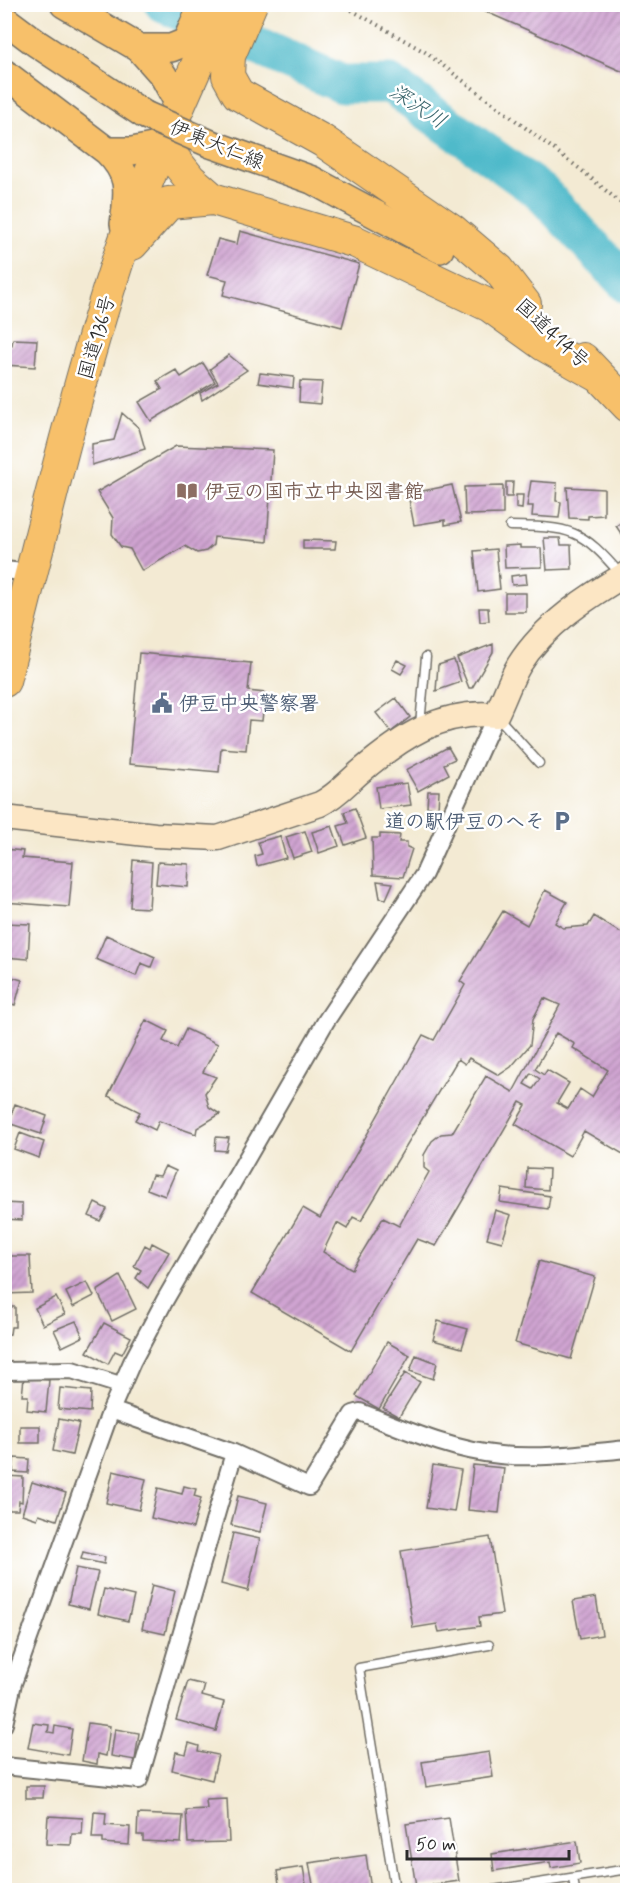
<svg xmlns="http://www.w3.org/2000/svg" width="632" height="1895" viewBox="0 0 632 1895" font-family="Mynerve,'Klee One',sans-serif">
<defs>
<pattern id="building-hatch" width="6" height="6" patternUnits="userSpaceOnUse" patternTransform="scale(1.5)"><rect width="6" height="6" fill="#d0a4d2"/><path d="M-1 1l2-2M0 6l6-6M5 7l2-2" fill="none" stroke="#a986ab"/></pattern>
</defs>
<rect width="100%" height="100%" fill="#fff"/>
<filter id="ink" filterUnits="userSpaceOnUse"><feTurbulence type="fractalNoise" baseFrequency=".0167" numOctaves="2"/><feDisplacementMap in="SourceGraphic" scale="12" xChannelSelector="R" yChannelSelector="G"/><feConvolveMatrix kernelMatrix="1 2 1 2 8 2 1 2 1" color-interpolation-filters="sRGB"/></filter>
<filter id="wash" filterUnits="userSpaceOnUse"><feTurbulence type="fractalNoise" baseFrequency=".008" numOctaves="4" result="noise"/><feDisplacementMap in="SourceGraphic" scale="24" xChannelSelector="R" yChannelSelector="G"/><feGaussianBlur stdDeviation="1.35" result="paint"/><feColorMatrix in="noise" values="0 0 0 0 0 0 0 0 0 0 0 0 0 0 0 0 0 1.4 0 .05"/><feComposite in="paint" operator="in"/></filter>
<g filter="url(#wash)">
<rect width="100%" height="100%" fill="#f3ead3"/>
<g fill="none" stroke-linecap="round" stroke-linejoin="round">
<path stroke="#4fbaca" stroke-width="39" d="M164,4L342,84H390L541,192L628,285"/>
</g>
<g id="blocks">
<path fill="url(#building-hatch)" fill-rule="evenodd" d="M468,4H628V74Z
M240,231L359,264L342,327L223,295L227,280L207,275L218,239L237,244Z
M13,339L37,340L35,367L4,365V345H12Z
M229,355L247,370L202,400L200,393L218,383L210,369Z
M203,363L215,382L151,421L139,402L162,389L157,381L176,370L181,377Z
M260,373L294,377L293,388L258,383Z
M300,381L322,382L320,404L299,402Z
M122,413L139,428L145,449L92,465V444L114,440Z
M176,446L273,450L267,542L214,537L213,545L206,551L197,553L185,546L142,571L130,549L121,547L112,534L113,518L97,492Z
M531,481L557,483L556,501L561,502L559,518L532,516L533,506H527Z
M506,482H513L512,497H506Z
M452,485L461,522L445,525V520L414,525L408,494Z
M503,486V514L465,515L464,487Z
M567,487L604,489V515L588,516V519L569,518Z
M516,495H523L522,509L516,508Z
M628,509V544L616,526L625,520L621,513Z
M544,538H560L561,545H571L572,569L547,570Z
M303,540L336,541L335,549H303Z
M520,545V548H541L542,567L505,568L504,546Z
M496,549L500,589L478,592L474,551Z
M526,574L527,584L512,585L511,576Z
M505,593H526V612H505Z
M479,608H488L489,621L480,622Z
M493,644V652L472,688H469L457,658Z
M139,653L251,663L248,691L265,693L262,721L249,720L246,750L221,748L219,772L129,764Z
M397,660L407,665L401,674L392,669Z
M454,660L461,682L436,691L438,665Z
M396,698L410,717L391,732L376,713Z
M448,747L455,759L444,764L449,774L418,791L406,770Z
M407,783L411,805L379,809L376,787Z
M428,791H439L438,808L427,807Z
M355,808L366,838L345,845L338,826L348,823L344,812Z
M332,826L339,846L319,853L312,832Z
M305,831L312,852L293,858L286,837Z
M380,834L400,835L399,842H407V847L412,849L403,877L373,875L372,838H380Z
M280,836L286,858L257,866L255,856L262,854L258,842Z
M4,849L23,851L22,858L73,862L69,907L4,902Z
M133,860L152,862L149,908L130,907Z
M158,862L189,864L188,887L156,884Z
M377,881L393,883L386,899L380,898Z
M545,890L567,902L555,923L563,928L588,926L594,916L619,932L628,934V1157L584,1131L570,1156L515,1124L526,1105L520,1102L436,1246L417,1239L351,1351L252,1293L303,1208L320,1218L423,1035L434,1040L465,985L460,981L503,911L527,925ZM544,998L560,1005L513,1092L486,1076L452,1133L441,1134L432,1141L424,1155V1168L429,1172L399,1226L383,1218L352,1269L323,1252L337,1223L347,1229L353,1217L361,1221L458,1059L465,1064L469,1058L499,1075L511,1067L530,1045L533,1019ZM556,1033L575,1044L573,1048L608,1070L592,1097L580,1089L568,1109L557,1103L569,1083L547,1070L544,1075L535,1069ZM531,1073L540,1079L533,1089L524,1084Z
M4,923L30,924L28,959L4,957Z
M106,935L155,957L151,967L141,963L136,976L96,959Z
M4,975L22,980L15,1005L4,1002Z
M146,1020L168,1031L163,1041L177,1048L186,1029L218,1044L203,1072L216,1077L205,1093L209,1107L220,1114L197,1128L196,1134L159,1121L155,1130L135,1120L140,1112L108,1096Z
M15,1104L47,1116L41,1134L8,1123Z
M20,1133L44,1142L39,1158L14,1149Z
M216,1137L229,1138L226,1151L215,1150Z
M165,1166L176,1171L165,1196L147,1189L152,1175L160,1176Z
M527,1168L549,1169L548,1190L526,1188Z
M502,1189L550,1196L548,1209L500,1202Z
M4,1203L22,1204V1220L4,1219Z
M95,1203L107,1209L100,1221L89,1216Z
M495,1210L511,1215L502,1242L487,1238Z
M152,1243L169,1252L148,1288L136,1278L141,1270L134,1266L145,1245L150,1248Z
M4,1256H30L32,1293L4,1294Z
M539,1261L595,1277L571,1359L515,1343Z
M120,1276L136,1309L112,1321L97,1291Z
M87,1282L94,1296L73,1307L66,1292Z
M56,1297L65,1314L43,1325L35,1308Z
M4,1307H15V1327H11L10,1334L4,1335Z
M76,1321L83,1337L62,1347L54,1330Z
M438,1321L468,1329L462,1348L433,1340Z
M104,1323L131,1337L122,1354L115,1351L108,1364L87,1352Z
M387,1342L410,1355L379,1409L356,1396Z
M416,1355L437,1363L433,1379L410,1371Z
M405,1373L420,1382L399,1417L383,1408Z
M24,1378L49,1380L46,1412L27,1410L28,1396H22Z
M60,1388L91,1391L90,1412L58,1409Z
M59,1419L79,1423L72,1455L53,1451Z
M20,1426H40V1443H20Z
M14,1458L29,1459L28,1473L13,1472Z
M433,1465L461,1470L454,1512L426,1508Z
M473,1465L504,1468L499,1513L468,1510Z
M113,1471L146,1479L139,1510L106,1503Z
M6,1476L23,1477L22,1502L19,1501L18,1510H6Z
M32,1482L66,1493L57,1520L39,1514L37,1519L22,1514Z
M184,1486L196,1489L194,1496L201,1498L193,1528L151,1518L158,1488L182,1494Z
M238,1496L267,1503L260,1532L231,1525Z
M233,1533L260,1539L248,1591L221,1584Z
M490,1537L502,1614L479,1617L480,1626L439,1632L437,1624L413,1628L401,1551Z
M83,1552L105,1557L104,1564L81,1559Z
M76,1568L98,1572L89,1609L68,1604Z
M152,1585L175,1591L165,1634L142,1629Z
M104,1589L134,1596L128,1621L98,1614Z
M596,1597L602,1635L580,1639L573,1601Z
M188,1681L205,1685L202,1696L224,1702L216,1731L176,1720Z
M33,1723L49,1725L48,1732L54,1733L55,1726L72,1729L68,1755L28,1748Z
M88,1723L110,1726L106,1756L98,1754L97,1764L82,1761Z
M115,1729L139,1733L135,1760L111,1756Z
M189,1743L199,1746L198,1751L218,1755L212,1780L172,1770L176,1752L186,1754Z
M489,1752L493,1777L426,1787L422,1762Z
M26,1786H44L43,1798H26Z
M227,1799L229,1842L188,1843L186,1810L207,1809L206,1800Z
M94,1812L106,1813L105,1825L130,1827L129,1845L103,1843V1838H92Z
M138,1814L183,1816L181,1843L143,1841V1835H137Z
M48,1816L83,1818L82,1834H72L71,1845L46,1844Z
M449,1818L459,1881L416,1887L406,1824Z
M577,1841L580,1863L551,1868L550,1862L494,1871L492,1854Z
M366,1855L371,1890H314L309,1863Z
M303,1867L307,1890H280L277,1871Z"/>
</g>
</g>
<g filter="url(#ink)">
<use href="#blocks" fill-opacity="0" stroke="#716e66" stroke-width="1.5"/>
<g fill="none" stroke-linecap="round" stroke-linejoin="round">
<g stroke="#716e66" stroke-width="11">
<path id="lane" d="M510,526C571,527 581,528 622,576
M497,716L539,763
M420,725L426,657
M573,1878L575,1890
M395,1890L359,1668L489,1645
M493,1890L628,1869"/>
</g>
<g stroke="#716e66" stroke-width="20">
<path id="street" d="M4,570L32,573
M4,1371L72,1370L120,1385
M111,1410L234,1453L309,1487L353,1414L360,1412C404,1429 453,1451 500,1455C542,1459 585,1453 628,1449
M4,1724L13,1683L111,1410L132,1362L165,1300L326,1021L424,874L496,715
M4,1766L139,1780L234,1453"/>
</g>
<g stroke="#716e66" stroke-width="27">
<path id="secondary" d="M4,818L155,835L218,838L320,804C336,796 346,784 360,772C400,738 442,709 496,715C504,699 510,680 519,665C544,625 588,596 628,573"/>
</g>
<g stroke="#716e66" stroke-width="30">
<path id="primary" d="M64,4L139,48H171L186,42L203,4
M4,19L36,43L145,115
M139,48L163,75L180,106
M4,73L107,151H132L163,145
M211,144L312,180L440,249
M107,151C132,176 128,191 124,224"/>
</g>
<g stroke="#716e66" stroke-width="34">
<path id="highway" d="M251,4L229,56L228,76L238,94L323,141L452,230L499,270L525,304
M163,145L190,179L213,199
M132,244L169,203L213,199L356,242L490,306L544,345L597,375
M583,359L628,406
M4,681C40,541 73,398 118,260C147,173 187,89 224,4"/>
</g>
<path stroke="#716e66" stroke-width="4" stroke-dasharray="1.5 4.5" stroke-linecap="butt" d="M341,4L425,52L580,169L628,209"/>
<use href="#lane" stroke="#fff" stroke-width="8"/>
<use href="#street" stroke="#fff" stroke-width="16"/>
<use href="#secondary" stroke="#fce6c4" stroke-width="24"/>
<use href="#primary" stroke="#f7c06b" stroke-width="27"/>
<use href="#highway" stroke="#f7c06b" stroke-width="32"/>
<g stroke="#716e66" stroke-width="30" stroke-linecap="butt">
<path id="primary-bridge" d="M145,115L211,144"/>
</g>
<use href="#primary-bridge" stroke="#f7c06b" stroke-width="27"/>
</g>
</g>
<defs>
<g id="library-bare" transform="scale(1.62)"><path d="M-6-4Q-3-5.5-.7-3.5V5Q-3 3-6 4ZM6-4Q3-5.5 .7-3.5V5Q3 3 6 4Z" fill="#8d6e63" stroke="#fff" stroke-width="2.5" paint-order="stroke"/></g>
<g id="civic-bare" transform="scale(1.62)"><path d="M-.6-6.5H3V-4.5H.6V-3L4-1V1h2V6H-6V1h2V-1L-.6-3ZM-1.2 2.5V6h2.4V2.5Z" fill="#5c6f8a" stroke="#fff" stroke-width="2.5" paint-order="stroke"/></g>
<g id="parking-bare" transform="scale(1.62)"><path d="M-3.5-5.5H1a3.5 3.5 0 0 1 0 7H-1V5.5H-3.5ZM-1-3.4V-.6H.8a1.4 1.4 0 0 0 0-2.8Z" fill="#5c6f8a" stroke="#fff" stroke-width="2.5" paint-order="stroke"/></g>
</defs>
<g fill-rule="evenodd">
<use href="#library-bare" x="187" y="491"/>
<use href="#civic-bare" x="162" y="703"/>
<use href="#parking-bare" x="562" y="821"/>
</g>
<g text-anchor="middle" stroke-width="5" stroke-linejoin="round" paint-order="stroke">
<g font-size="20" fill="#2b2b2b" stroke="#fff">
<text transform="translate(217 144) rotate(22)" y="7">伊東大仁線</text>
<text transform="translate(553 333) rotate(43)" y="7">国道414号</text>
<text transform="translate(96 337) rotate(-74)" y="7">国道136号</text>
</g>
<g font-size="20" font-weight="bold" fill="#785e54" stroke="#fff" text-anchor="start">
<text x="204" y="498">伊豆の国市立中央図書館</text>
</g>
<g font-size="20" font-weight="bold" fill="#4e5e75" stroke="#fff" text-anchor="start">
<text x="179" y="710">伊豆中央警察署</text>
<text x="545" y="828" text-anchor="end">道の駅伊豆のへそ</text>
</g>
<g font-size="21" font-style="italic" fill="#39646b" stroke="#fff">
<text transform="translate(418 106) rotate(33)" y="7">深沢川</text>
</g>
</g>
<rect width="632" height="1895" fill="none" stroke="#fff" stroke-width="24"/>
<path d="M407 1850v9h162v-9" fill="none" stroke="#2b2b2b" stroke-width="3"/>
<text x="416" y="1850" font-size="18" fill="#2b2b2b" stroke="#ffffff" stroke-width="4.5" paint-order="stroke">50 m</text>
</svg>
